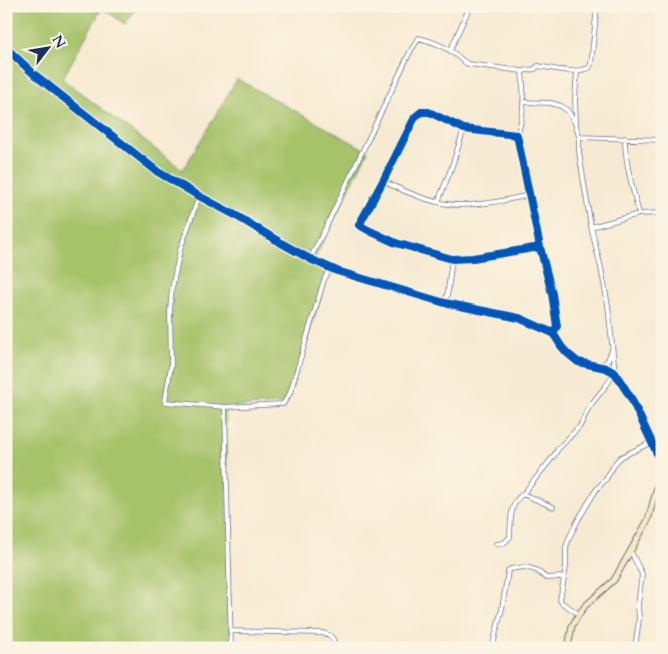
<svg xmlns="http://www.w3.org/2000/svg" width="668" height="654" viewBox="0 0 668 654" font-family="Cardo,serif">
<rect width="100%" height="100%" fill="#fcf5e5"/>
<filter id="ink" filterUnits="userSpaceOnUse"><feTurbulence type="fractalNoise" baseFrequency=".02" numOctaves="2"/><feDisplacementMap in="SourceGraphic" scale="10" xChannelSelector="R" yChannelSelector="G"/><feConvolveMatrix kernelMatrix="1 2 1 2 8 2 1 2 1" color-interpolation-filters="sRGB"/></filter>
<filter id="wash" filterUnits="userSpaceOnUse"><feTurbulence type="fractalNoise" baseFrequency=".0096" numOctaves="4" result="noise"/><feDisplacementMap in="SourceGraphic" scale="20" xChannelSelector="R" yChannelSelector="G"/><feGaussianBlur stdDeviation="1.12" result="paint"/><feColorMatrix in="noise" values="0 0 0 0 0 0 0 0 0 0 0 0 0 0 0 0 0 1.4 0 .05"/><feComposite in="paint" operator="in"/></filter>
<g filter="url(#wash)">
<rect width="100%" height="100%" fill="#f7ead2"/>
<path fill="#a7c36a" stroke="#617964" d="M6,6H139L125,24L102,8L62,79L183,170L237,79L368,151L314,260L330,268L290,393L283,404L225,407L231,648H6Z"/>
</g>
<g filter="url(#ink)">
<g fill="none" stroke-linecap="round" stroke-linejoin="round">
<g stroke="#687087" stroke-width="5.5">
<path id="street" d="M450,51L470,6
M576,123L575,98L577,71
M517,135C525,113 524,94 522,71
M579,137L662,140
M625,138C625,164 633,189 639,214
M383,181C405,192 435,205 460,205C484,205 507,200 530,195
M199,196L180,250L172,288L170,310L171,365L165,402L225,407L283,404L290,393L324,280L330,268
M438,202L451,169L464,129
M591,227L639,214L662,213
M540,247L473,258L452,259L396,243L370,231L359,225L383,181L415,117L421,112H429L464,129L517,135L540,247L552,294L557,326L553,333
M310,259L324,231L411,50L419,38C431,41 442,45 452,52C458,56 462,61 468,64L522,71L535,69L538,66C555,69 573,74 589,68L591,64L597,6
M445,303L448,291L452,259
M600,367L608,360L612,350
M225,407L231,648
M523,494L553,507
M496,544L504,543L510,537C511,522 509,503 523,494L553,457L558,449L580,426L589,407L605,387L615,373L608,305L601,268L591,227L579,152V137L576,125L568,111L561,106L551,103L523,102
M631,552L642,574L638,605L639,619L635,648
M579,614L562,603L560,600L566,567V547L570,536L578,520L596,490L606,479L616,462L621,457L652,442
M230,631L322,633C332,635 334,637 334,648
M492,648L502,609L508,571L510,569L525,567L536,570L546,578L563,577"/>
</g>
<g stroke="#687087" stroke-width="7">
<path id="secondary" d="M6,48L35,75L158,172L199,196L235,215L283,244L310,259L337,271L445,303L519,318L553,333L561,346L567,353L578,362L606,368L615,373L631,398L661,462L662,469
M568,648L572,626L579,614L585,606L614,580L648,520L662,469"/>
</g>
<use href="#street" stroke="#fff" stroke-width="4"/>
<use href="#secondary" stroke="#f8e8c3" stroke-width="5"/>
<g stroke="#fcf5e5" stroke-width="11">
<path id="cycleway" d="M6,48L35,75L158,172L199,196L235,215L283,244L310,259L337,271L445,303L519,318L553,333L561,346L567,353L578,362L606,368L615,373L631,398L661,462L662,469
M540,247L473,258L452,259L396,243L370,231L359,225L383,181L415,117L421,112H429L464,129L517,135L540,247L552,294L557,326L553,333"/>
</g>
<use href="#cycleway" stroke="#0057b8" stroke-width="8"/>
</g>
</g>
<rect width="668" height="654" fill="none" stroke="#fcf5e5" stroke-width="25"/>
<g transform="translate(48 48) rotate(59)" stroke="#fcf5e5" stroke-width="4" paint-order="stroke">
<path d="M0-4L9 19L0 12L-9 19Z" fill="#1b2f5e"/>
<text y="-8" font-size="14" font-weight="bold" text-anchor="middle" fill="#1b2f5e">N</text>
</g>
</svg>
